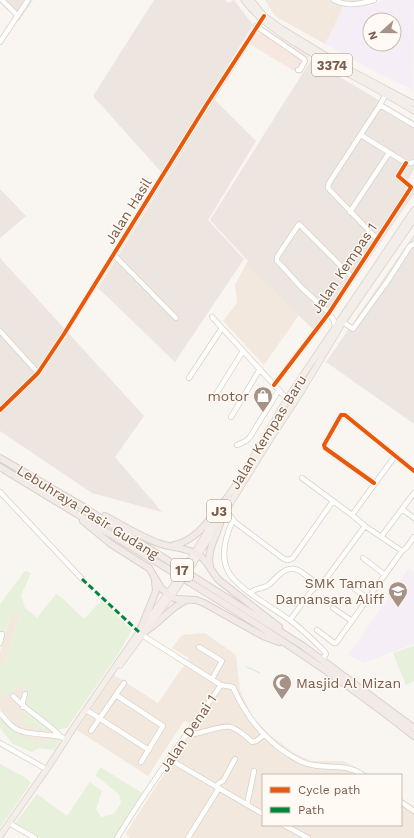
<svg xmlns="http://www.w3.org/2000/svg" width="414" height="838" viewBox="0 0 414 838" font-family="'Work Sans',sans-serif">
<rect width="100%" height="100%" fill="#f9f5f0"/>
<path fill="#f2e8de" d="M265,0H367L351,4L343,2L342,10L325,44L275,16Z
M246,264L299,315L264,365L223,321L237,303L235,285Z
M14,611L21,616L15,629L6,661L0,668V652L10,615Z
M205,633L236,655L240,690L253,718L271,736L296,754L311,761H343L358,768L369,775H263V825H401V798L414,807V838H130L126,833L195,726L184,721L148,776L77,730L114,675L158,703L189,658L172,648L182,635Z
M22,684L28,694L23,714L51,730L49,744L18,736L12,721L0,708V692L5,697Z"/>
<path fill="#f6e8e1" d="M259,25L310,56L299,74L248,43Z"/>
<path fill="#ede5e0" d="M0,0H33L19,21L0,3Z
M154,0H225L228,3L234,0L253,25L162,173L93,96Z
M311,60L414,121V169L408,180L414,185V194L318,334L246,264L248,261L210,220Z
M215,100L256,141L208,220L244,259L175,362L98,288Z
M0,189L26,216L0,238Z
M414,234V424L326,362Z
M0,258L144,416L115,457L162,512L92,493L0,431Z"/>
<path fill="#f6eef6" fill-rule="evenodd" d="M384,0H414L413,90L374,71L325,44L343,7H359ZM370,20H394V44H370Z
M409,568L414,572V644L363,663L349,654Z"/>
<path fill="#e7f0db" d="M25,571L31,573L21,595L25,608L37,618L56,594L61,597L84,619L102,600L132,630L119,653L67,728L47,731L23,724V714L28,694L22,684L5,697L0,692V668L6,661L15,629L21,617L14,611L10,615L0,647V604Z
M414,646V681L406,685L393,653Z
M0,716L12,730L16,731L19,736L49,744L50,738L60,740L54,750L39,748L32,752L13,744L0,728Z
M0,764L26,778L31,783L0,828Z
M100,767L142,793L143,796L128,815L115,838H41L15,823L37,794L67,816L90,782L102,791L96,809L101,817L114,814L121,803L119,794L96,776Z"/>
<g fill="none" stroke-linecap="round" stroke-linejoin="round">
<path stroke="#d0e8ea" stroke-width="1" d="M247,667L260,673"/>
<g stroke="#d7d1cb" stroke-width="6">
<path id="minor" d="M2,0L17,15
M334,0C348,7 360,4 374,0
M256,26L304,59L305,61L300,70H298
M0,42L28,0
M380,105L414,125
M361,135L406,163H411L414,162
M350,212L389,153
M377,239L328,188L329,183L380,105L386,94V91
M114,255L176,318
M212,317L287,399
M343,322L353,329L389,279L410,246L414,244
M335,327L334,321L329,313L301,287L281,265L277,261V257L299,224L352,277
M0,331L38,373
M189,378L222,328
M274,385L329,313L410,189L411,187L398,176L406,163
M213,399L243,351
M0,410L38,373L64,334L263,17
M231,417L260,369
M237,445L246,441L250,437L279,390
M302,478L352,515L365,526L402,551
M374,483L325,448L324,445L341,415H345L414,471
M0,492L82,579
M402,509L414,518
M226,511L236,523L284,559L288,560L293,558L333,501
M352,515L395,456
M233,520C226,535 220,555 228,571C237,589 274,608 291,621C303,630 314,641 325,652L326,654L322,660
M381,537L414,493
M363,558L385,575
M350,585L368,599
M250,593C255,588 261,589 267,586C272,583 275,578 279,575C294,561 302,573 316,583H320
M333,608L352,621
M290,620L312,590L325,580L365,526
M317,630L334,643H336L402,551L407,547L414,537
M142,635L221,685
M0,643L2,634
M199,647L222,661L212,679
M221,685L233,687C245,715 262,737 288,754C296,759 303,764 313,765C332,769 345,763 363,775
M116,695L163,726L141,762
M13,696C28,712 46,721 60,736
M23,707V701L25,694
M88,711L149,750
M0,713C4,717 8,723 13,727C26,737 52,732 67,739
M91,731L124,683
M187,735C199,735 223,724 231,727C239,730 246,736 252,742L256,741L264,735
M0,743L46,769
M169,759L263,814
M216,787L219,783L223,781L235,759
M401,802L414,811
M247,805L254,771
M9,823L35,838
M284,825L308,838
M117,838C149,785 186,736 221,685
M188,838L219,788"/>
</g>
<g stroke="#dad1cc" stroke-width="7">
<path id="major" d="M244,0C261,22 282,35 305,49C341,71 379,89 414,111
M251,0L264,16L282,29L348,69L414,104
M226,499L245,471L287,399L414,210
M190,560L219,512
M194,562L271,438L301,392L343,322L414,219
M120,665L177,588
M0,836L49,766L74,727L139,632L174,585"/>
</g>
<g stroke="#dad1cc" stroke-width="8">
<path id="highway" d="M0,458L77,503L303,646L414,728
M0,467C140,554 285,633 414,736
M105,516C122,525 139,536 158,543C171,548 186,547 199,555C209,562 212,574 220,581L279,627
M83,521L111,544L149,568L161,588L171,597L177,599L196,600L204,603L263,636L279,642
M174,545C198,541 213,514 228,497
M210,566C206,549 219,533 222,516
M141,628L156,591L155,581
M144,632C160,624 169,607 187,600"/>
</g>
<use href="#minor" stroke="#fefefd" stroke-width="4.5"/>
<use href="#major" stroke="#f3eee8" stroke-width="5.5"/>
<use href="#highway" stroke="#f2eae7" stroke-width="6"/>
<g stroke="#dad1cc" stroke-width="7" stroke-linecap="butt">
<path id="major-bridge" d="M174,585L190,560
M177,588L194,562"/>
</g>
<use href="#major-bridge" stroke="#f3eee8" stroke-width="5.5"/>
<path stroke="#00873e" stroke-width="3" stroke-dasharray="6 3" stroke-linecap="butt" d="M82,579L139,632"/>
<g stroke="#fffaf3" stroke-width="6">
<path id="cycleway" d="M274,385L329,313L410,189L411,187L398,176L406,163
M0,410L38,373L64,334L207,104L264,16
M374,483L325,448L324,445L341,415H345L414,471"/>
</g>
<use href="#cycleway" stroke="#e8590c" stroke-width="4"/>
</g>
<defs>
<g id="shop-pin" transform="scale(1)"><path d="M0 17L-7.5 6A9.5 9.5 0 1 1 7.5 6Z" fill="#a69286" stroke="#fffaf3"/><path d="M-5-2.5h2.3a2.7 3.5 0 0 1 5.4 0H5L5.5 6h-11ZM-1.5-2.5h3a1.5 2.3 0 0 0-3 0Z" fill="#fff"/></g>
<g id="school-pin" transform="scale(1)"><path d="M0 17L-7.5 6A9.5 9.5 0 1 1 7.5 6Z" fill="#a69286" stroke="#fffaf3"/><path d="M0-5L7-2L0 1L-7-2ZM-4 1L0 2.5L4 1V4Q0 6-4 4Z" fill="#fff"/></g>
<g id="mosque-pin" transform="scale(1)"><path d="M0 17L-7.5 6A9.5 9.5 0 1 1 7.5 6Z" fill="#a69286" stroke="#fffaf3"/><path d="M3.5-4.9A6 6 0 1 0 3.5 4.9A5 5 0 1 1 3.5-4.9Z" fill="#fff"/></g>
</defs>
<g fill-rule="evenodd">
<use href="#shop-pin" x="263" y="396"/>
<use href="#school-pin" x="398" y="591"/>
<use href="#mosque-pin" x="282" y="683"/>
</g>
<g text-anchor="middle" stroke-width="3" stroke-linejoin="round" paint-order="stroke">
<g fill="#fffaf3" stroke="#a28b7f" stroke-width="1">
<rect x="312" y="54" width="40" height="22" rx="3"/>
<rect x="207" y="500" width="24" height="22" rx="3"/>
<rect x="171" y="559" width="22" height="22" rx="3"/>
</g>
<g font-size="13" font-weight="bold" fill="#7a5c4d">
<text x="332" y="70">3374</text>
<text x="219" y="516">J3</text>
<text x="182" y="575">17</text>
</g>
<g font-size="14" fill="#7a5c4d" stroke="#fffaf3">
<text transform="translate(128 211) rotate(-58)" y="5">Jalan Hasil</text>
<text transform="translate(344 268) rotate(-56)" y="5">Jalan Kempas 1</text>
<text transform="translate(268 432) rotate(-58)" y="5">Jalan Kempas Baru</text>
<text transform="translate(88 512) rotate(32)" y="5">Lebuhraya Pasir Gudang</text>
<text transform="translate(188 733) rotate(-56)" y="5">Jalan Denai 1</text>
</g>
<g font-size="14" fill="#7a5c4d" stroke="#fffaf3" text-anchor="end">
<text x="249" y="401">motor</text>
<text x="384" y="588">SMK Taman<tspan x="384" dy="16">Damansara Aliff</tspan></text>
<text x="296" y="688" text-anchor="start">Masjid Al Mizan</text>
</g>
</g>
<rect x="262" y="774" width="140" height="52" fill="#fffaf3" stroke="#cabbb1"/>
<rect x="270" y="787" width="20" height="6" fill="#e8590c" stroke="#cabbb1"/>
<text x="298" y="794" font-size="12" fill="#7a5c4d">Cycle path</text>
<rect x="270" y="807" width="20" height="6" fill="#00873e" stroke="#cabbb1"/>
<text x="298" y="814" font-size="12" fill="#7a5c4d">Path</text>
<g transform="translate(382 32) rotate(249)"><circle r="19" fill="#fffaf3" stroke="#cabbb1"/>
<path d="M0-3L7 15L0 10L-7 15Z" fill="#a69286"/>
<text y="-6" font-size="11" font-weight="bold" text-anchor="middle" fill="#7a5c4d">N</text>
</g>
</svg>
